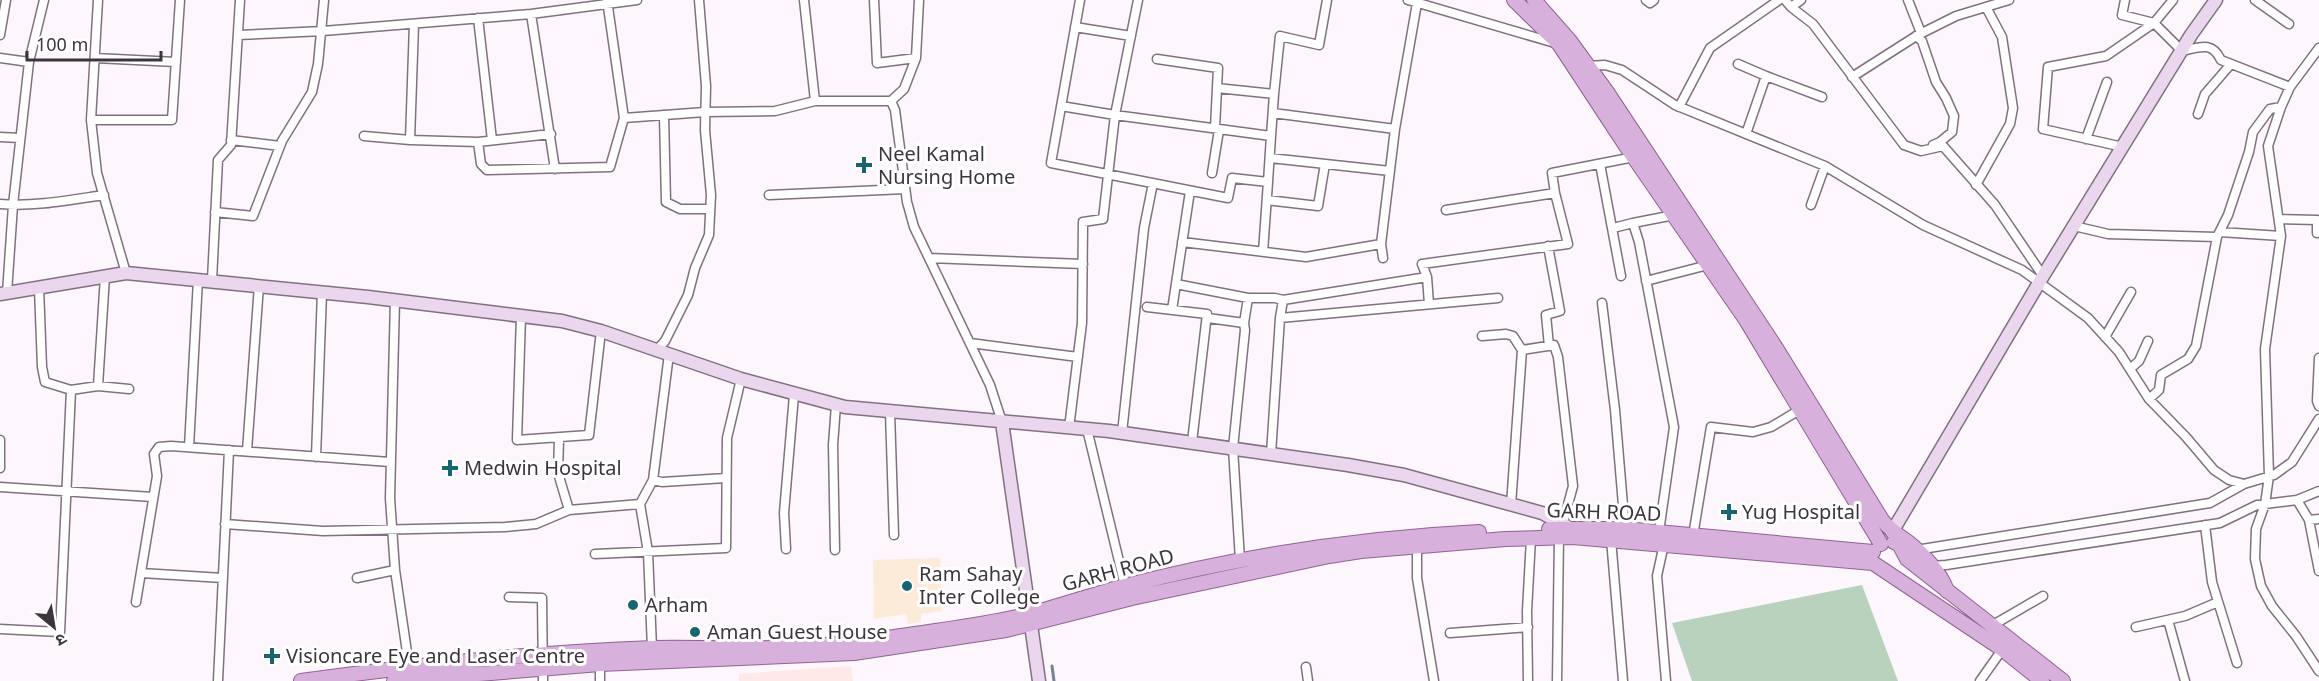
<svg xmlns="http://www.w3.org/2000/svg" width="2319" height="681" viewBox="0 0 2319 681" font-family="'Noto Sans','Noto Sans Devanagari',sans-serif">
<rect width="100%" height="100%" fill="#fdf6fd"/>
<path fill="#fee9e8" d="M851,666L853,681H739V674Z"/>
<path fill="#fdebda" d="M940,558L942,611L921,614V622L908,624L906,614L874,619L873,560Z"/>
<path fill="#b9d2bd" d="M1862,585L1898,681H1692L1672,623Z"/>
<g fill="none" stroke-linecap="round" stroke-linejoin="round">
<path stroke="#748493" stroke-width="3" d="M1052,666L1054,681"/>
<g stroke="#817081" stroke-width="11">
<path id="street" d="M98,0L91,120H172L180,0
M607,0L624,118L705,112L775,111L815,101H891L895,110L907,202L914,227L990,385L1002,422
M804,0L815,101
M874,0L877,63L916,58L919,0
M1408,0L1555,43
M1646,0L1650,3L1654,0
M1785,0L1791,7L1813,24L1904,145L1921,151L1943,146L1995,205L2043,276
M2125,0L2122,15L2154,23L2173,0
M2255,0L2289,24
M1791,7L1801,0
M531,14L555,169
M478,18L492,140
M1075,27L1131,36
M0,35L6,0
M238,35L323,31L531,14L637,0
M2319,48L2290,87L2281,107L2268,146L2281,236L2265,349L2269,476L2265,504L2256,529L2255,559L2261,586L2272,606L2296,636L2319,671
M0,58L29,62
M95,58L176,62
M1157,59L1218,68L1215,128L1219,130L1212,173
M1738,64L1766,76
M1586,66L1605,65L1622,70L1675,105L1825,166L1923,225L2022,270L2088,318L2119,352L2149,399L2186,437L2214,470L2229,480L2244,484
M1852,77L1921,33L1908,0
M1217,88L1274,94L1280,36L1319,45L1327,0
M891,101L904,89L916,58
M1061,106L1115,115L1138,0
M1679,107L1710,48L1779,0
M1273,113L1395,129L1417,3
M2198,114L2205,94L2231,64
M664,115L666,202L680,209H710
M91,120L97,173L126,273
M1746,134L1766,76L1822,97
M364,136L410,140L478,142L551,134
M1271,136L1274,94
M0,137L20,138
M2086,139L2107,82
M231,140L280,146
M410,140L414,24
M478,142L481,164L487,170L610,167L624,118
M1933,145L1940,142L1952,132L1954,116L1946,98L1936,82L1922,41L1916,36L1956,16L2009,0
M2123,147L2043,129L2048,67L2106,56L2154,23L2182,51C2200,47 2212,41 2221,60L2290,87
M1270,158L1390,171
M1600,164L1621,276
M1976,185L2010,124L2013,108L2002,37L1986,7
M769,195L905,189
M1267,200L1318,206L1325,164
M0,204C34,207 70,200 104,195
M1811,205L1825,166
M1446,210L1555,193L1552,173L1634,157
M215,212L253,216L282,141L312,92L318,64L324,0
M2280,219L2317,220V233H2319
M1633,223L1674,215
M2074,226L2108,234L2217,237
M1613,228L1633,223L1639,242L1674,427L1659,532
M2220,232L2281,236
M1182,242L1306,257L1381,244L1395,129
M1381,244L1383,258
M1548,246L1560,311L1546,315L1549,346
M1263,252L1268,182
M929,258L1083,264
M1427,277L1429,304
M212,280L218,160L231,145L240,0
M1646,281L1708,265
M1176,284L1248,298H1275L1283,300
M39,288L42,367L45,382L71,390L98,386L129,389
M7,293L13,205L29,62L44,0
M395,300L390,498L395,570L409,666
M1602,303L1615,410L1625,529
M1147,307L1207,314L1192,442
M1172,310L1190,191
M1207,314L1208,318L1244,323
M521,316L517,440L589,435L601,331
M1280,318L1283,300L1427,277L1422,264L1568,244L1555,193
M1482,336L1506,334L1513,336L1522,350L1511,505
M2105,337L2131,292
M970,343L1078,357
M657,350L665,341L688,295L695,268L709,235L711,195L705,130L706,86L699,0
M1522,350L1554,345L1558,357L1573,486L1563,523
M2319,358L2317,401L2319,406
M2130,369L2139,361L2148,341
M98,386L105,276
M2149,399L2159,390L2161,375L2188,359L2196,346L2217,237L2228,215L2249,152L2253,132L2270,109L2281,107
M890,412L894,535
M1069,428L1082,323L1083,222L1103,219L1115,115L1271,136L1268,182L1232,178L1228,198C1169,186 1110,175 1051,163L1080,0
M1087,429L1126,590
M1122,433L1144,228L1153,183
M559,439L558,473L569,510
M0,440V468
M189,447L198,279
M247,451L259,285
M1271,454L1280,318L1498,298
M316,457L322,292
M653,480L662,482L726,478
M0,487L153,497
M2297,500L2309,520L2319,571
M2309,520L2319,519
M225,524L323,531L505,527L536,524L569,510L640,504
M2205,525L2212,582L2237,663
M1693,536L1711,427L1753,432L1771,427L1801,409
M1611,539L1623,681
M1664,544L1657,576L1666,681
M1417,546V578L1434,681
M786,549L784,513L794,395
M835,550L833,445L836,405
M1916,550L2210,503L2244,484L2274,475L2292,462L2319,419
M595,554L726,548L727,438L741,379
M1240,560L1233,448L1245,330L1244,323L1248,298
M1931,566L1946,565L2220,523L2257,505L2297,500L2319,491
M141,573L223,578
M357,578L395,570
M509,597L542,598L543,681
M136,602L157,476L154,454L159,447L171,446L390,462
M2168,620L2185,681
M1993,625L2043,596
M2136,627L2185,616L2218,602
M0,629L60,632L71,390
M1450,633L1528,627
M652,648L648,552L640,504L653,480L669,354
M600,664V681
M1306,667L1308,681
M218,681L229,450
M1528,681L1527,611L1531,538
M1557,681L1559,535
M1980,681L2004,647"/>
</g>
<g stroke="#817081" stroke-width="15">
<path id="secondary" d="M0,294L126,273L368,297L562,321L601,331L741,379L845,407L1109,431L1348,465L1404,475L1542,513L1570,528L1572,533
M1002,422L1039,681
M1892,532L2043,276L2191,35L2216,0"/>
</g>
<g stroke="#906294" stroke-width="16">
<path id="primary" d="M1514,0L1559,44L1626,146L1746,320L1881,544
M1534,0L1570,41L1607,92L1776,348L1882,520C1890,530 1898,535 1908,542C1923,554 1941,573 1947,591
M1549,529H1625L1873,552
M1894,542L1899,544L1907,559L2063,681
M301,681C418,665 535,652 653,648C701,647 749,650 796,647C836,645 876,640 915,634C954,628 995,623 1033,613C1064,605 1094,594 1125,586C1241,556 1359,538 1479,532
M394,681L600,664L854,653L1006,630L1132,598L1329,556L1361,551L1505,539L1573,537L1873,563L2002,649L2042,681"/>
</g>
<use href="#street" stroke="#fff" stroke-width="8"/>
<use href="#secondary" stroke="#ebd7ed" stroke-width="12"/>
<use href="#primary" stroke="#d7b0db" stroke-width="14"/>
</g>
<g fill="#19656f" stroke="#fff" stroke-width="2">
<path d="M861 156h6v6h6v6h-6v6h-6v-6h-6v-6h6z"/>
<path d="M447 459h6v6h6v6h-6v6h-6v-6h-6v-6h6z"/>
<path d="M1726 503h6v6h6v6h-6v6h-6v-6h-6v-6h6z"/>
<circle cx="907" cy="586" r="6"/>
<circle cx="633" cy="605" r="6"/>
<circle cx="695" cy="632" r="6"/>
<path d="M269 647h6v6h6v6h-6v6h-6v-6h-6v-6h6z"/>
</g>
<g text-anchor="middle" stroke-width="6" stroke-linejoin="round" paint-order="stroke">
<g font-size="20" fill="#3d353d" stroke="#fff" text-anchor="start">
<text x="878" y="161">Neel Kamal<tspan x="878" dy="23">Nursing Home</tspan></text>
<text x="464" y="475">Medwin Hospital</text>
<text x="1742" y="519">Yug Hospital</text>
<text x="919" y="581">Ram Sahay<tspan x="919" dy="23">Inter College</tspan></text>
<text x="645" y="612">Arham</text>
<text x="707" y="639">Aman Guest House</text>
<text x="286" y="663">Visioncare Eye and Laser Centre</text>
</g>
<g font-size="20" fill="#3d353d" stroke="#fff">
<text transform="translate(1604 512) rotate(2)" y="7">GARH ROAD</text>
<text transform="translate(1118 570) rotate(-15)" y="7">GARH ROAD</text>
</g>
</g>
<g transform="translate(54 627) rotate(150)" stroke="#ffffff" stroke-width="4.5" paint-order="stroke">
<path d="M0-4.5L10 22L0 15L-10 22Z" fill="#3d353d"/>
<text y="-9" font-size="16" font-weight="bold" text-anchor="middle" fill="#3d353d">उ</text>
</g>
<path d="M27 51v9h134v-9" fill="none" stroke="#3d353d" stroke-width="3"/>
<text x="36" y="51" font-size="18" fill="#3d353d" stroke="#ffffff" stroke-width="4.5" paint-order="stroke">100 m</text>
</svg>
